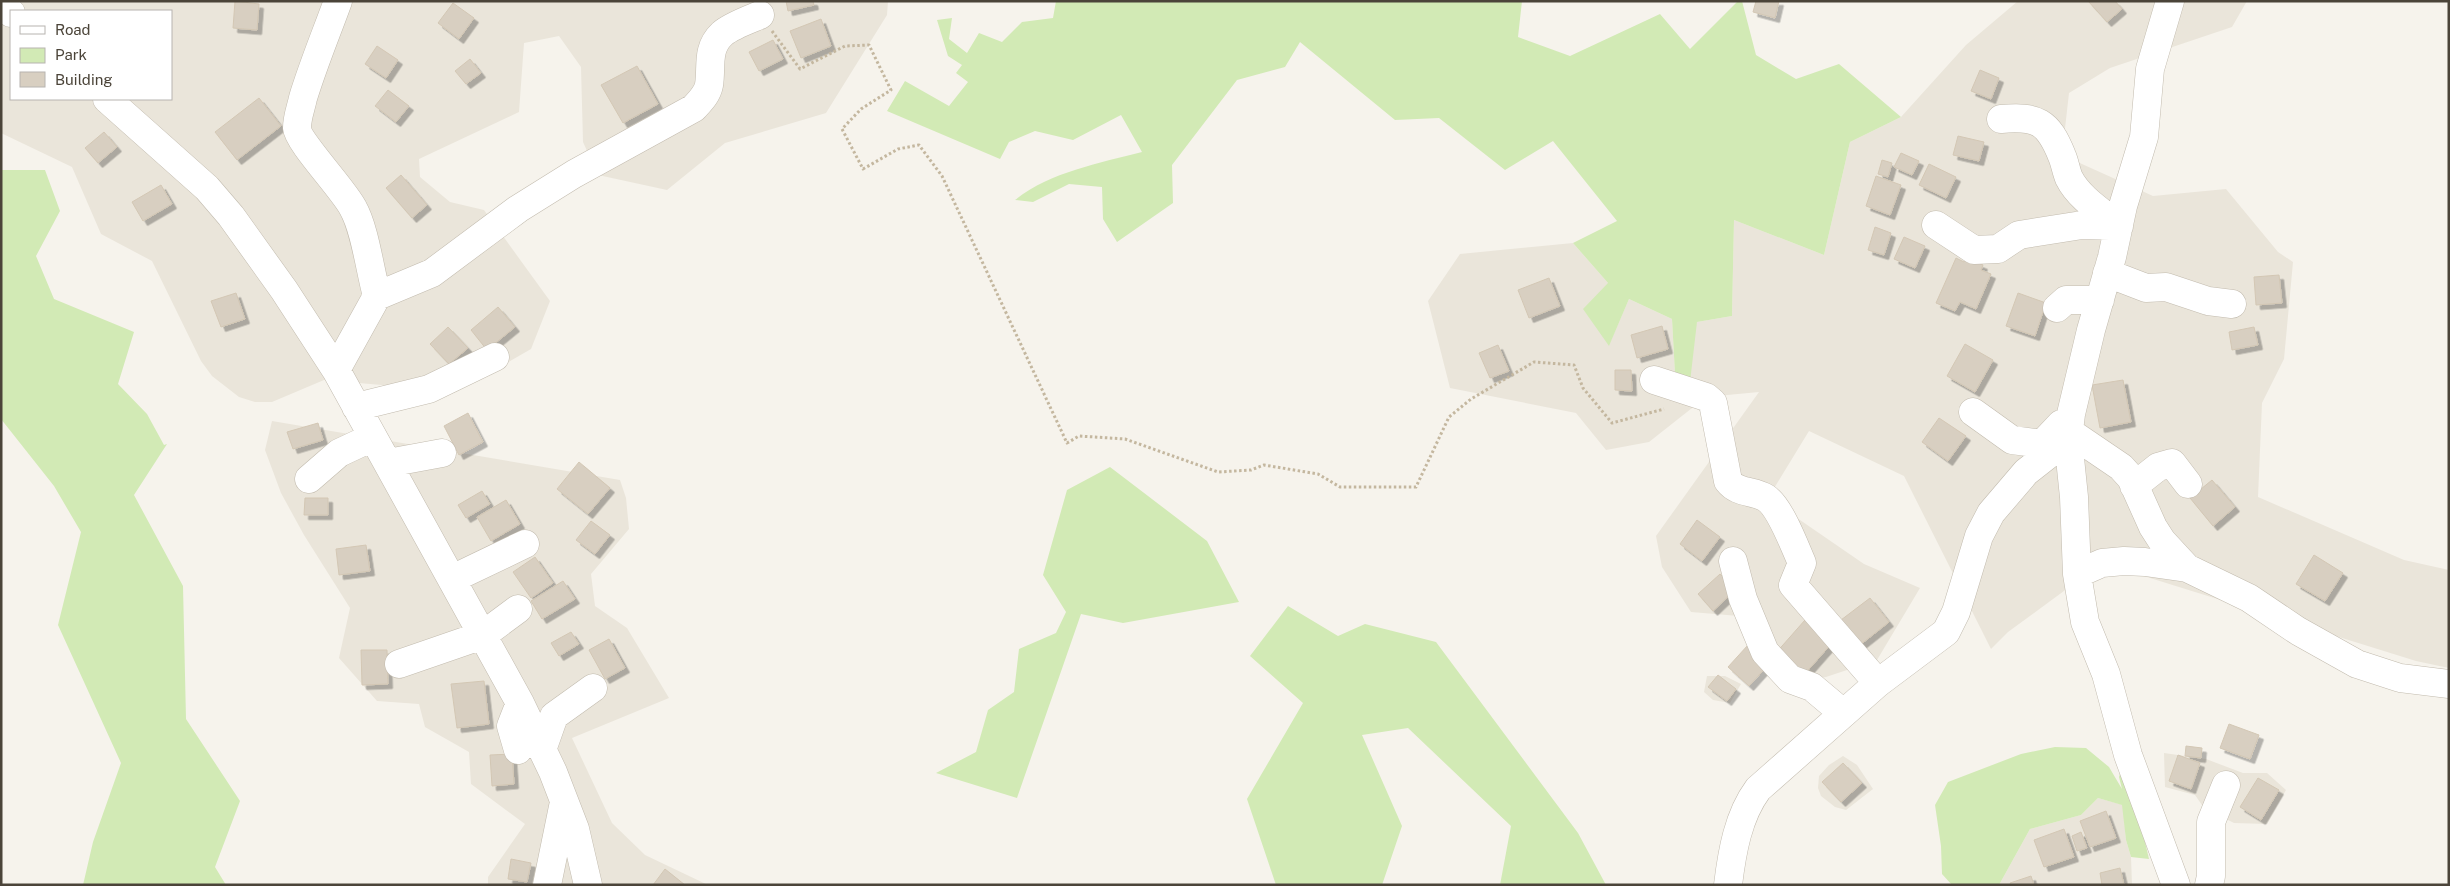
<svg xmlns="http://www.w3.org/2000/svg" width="2450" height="886" viewBox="0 0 2450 886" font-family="'Public Sans',sans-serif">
<defs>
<filter id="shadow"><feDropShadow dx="4.5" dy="4.5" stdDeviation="0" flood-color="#0004"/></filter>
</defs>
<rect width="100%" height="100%" fill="#f6f3ec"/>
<path fill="#eae5da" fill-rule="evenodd" d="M1,1H888L887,15L826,113L725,143L667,190L598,175L583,142L581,67L559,36L524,43L519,112L419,159L420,177L450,202L484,210L550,301L531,349L454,393L428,389L324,380L272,402H255L239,397L212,376L201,361L152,261L101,234L72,167L1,133ZM11,11H171V99H11Z
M2018,1H2247L2232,27L2110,68L2069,93L2062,155L2153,196L2226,189L2278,252L2293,262L2284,359L2262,403L2258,497L2404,560L2449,570V668L2416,661L2102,563L2008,632L1991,649L1904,476L1809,431L1768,498L1864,564L1920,588L1877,660L1826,677L1796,681L1751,617L1691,612L1662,567L1656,536L1759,392L1706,397L1649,442L1606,450L1576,413L1450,388L1428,301L1460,254L1573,243L1608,283L1609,345L1629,299L1672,319L1675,374L1697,322L1732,316L1734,220L1824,255L1850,142L1901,117L1966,45Z
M272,421L620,480L626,498L629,529L591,574L595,606L627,628L669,698L572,738L612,823L645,855L708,885H488V877L525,824L471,784L469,752L425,727L419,704L377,701L339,658L350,608L304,535L281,493L265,450Z
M1707,676H1725L1741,684L1730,703L1713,700L1704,692Z
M2164,753L2206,759L2243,773H2267L2286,790L2267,824L2234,823L2204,808L2195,795L2165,787Z
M1843,756L1857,765L1873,789L1846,810L1835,807L1821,796L1818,788L1819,776L1829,765Z
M2098,798L2123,805L2126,840L2131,857L2132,885H1999L2030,829L2081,815Z"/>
<path fill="#d2eab5" d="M1056,1H1522L1518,37L1570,56L1660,14L1690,49L1738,1H1742L1756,55L1796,79L1839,64L1901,117L1850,142L1824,255L1734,220L1732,316L1697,322L1690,382L1675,374L1672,319L1629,299L1609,346L1583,309L1608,283L1573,243L1617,221L1553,141L1505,170L1439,118L1395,120L1300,42L1285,67L1237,80L1172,165L1173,203L1117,242L1103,219L1102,187L1069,184L1033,202L1015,200C1050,172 1100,163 1142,152L1121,115L1073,140L1035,131L1009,142L1000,159L887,111L905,81L949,106L968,82L956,73L962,65L948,56L937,20L952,18L949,39L967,53L979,33L1002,42L1022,22L1053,18Z
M1,170H45L60,211L36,256L54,299L134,332L118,384L147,414L164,445L167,444L134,495L183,586L186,719L240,801L215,867L226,885H83L93,842L121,763L58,625L81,532L54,486L1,419Z
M1110,467L1207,541L1239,602L1123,623L1081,614L1017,798L936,773L976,752L988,710L1014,692L1019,649L1056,633L1066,612L1043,575L1067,490Z
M1288,606L1338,636L1365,624L1436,642L1578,833L1606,885H1500L1511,826L1408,728L1362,735L1402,826L1382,885H1276L1247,799L1303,703L1250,656Z
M2055,747L2086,748L2109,767L2122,789L2119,777L2122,767L2131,782L2149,859L2131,857L2126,840L2122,805L2098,798L2081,815L2030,829L1999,885H1952L1942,874L1941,846L1935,805L1948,782L2021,754Z"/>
<path fill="#d8cfc1" stroke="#d3c7b4" filter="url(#shadow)" d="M235,1L259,4L257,30L233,28Z
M786,1H813L814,5L788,11Z
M1756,1H1779L1775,18L1753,12Z
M2088,1H2115L2122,9L2107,22Z
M453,3L474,18L459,39L438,23Z
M821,19L831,46L801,58L790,31Z
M773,40L783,59L759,71L749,52Z
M377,46L398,60L386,78L365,64Z
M470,59L481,73L466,84L455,71Z
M637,66L658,104L623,123L601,85Z
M1980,70L1999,78L1991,99L1971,91Z
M388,90L409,106L396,122L375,106Z
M259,98L281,126L237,160L215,132Z
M104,132L117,147L98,163L85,148Z
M1958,136L1984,142L1979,161L1953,155Z
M1901,153L1919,161L1912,175L1894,167Z
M1882,160L1892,163L1888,177L1878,174Z
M1929,164L1956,177L1946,198L1919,185Z
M401,175L427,205L412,218L386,188Z
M1876,176L1901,185L1890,215L1866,206Z
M161,185L172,204L143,221L132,202Z
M1875,227L1891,233L1884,255L1868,250Z
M1904,237L1925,246L1915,268L1894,259Z
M1956,258L1964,262L1966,258L1983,265L1981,270L1991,274L1976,309L1960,302L1955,311L1936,303Z
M2279,275L2282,303L2256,305L2254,277Z
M1549,278L1560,306L1529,318L1518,290Z
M236,293L245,319L221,327L211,301Z
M2018,293L2046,303L2035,336L2006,326Z
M498,307L515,327L487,350L471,330Z
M1662,326L1668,349L1637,358L1631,335Z
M448,327L468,348L449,364L430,344Z
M2254,327L2258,345L2232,350L2229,332Z
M1965,344L1993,360L1975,392L1947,376Z
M1498,345L1509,371L1490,378L1479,353Z
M1615,370H1631L1632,391L1615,390Z
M2123,380L2131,422L2100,428L2092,385Z
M468,413L483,442L459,455L444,426Z
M1939,418L1966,436L1948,461L1922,442Z
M318,423L323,440L293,449L287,432Z
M579,462L610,488L588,514L557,489Z
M2212,480L2235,507L2213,526L2190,498Z
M482,491L490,504L466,518L458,505Z
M305,498H328V515H304Z
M506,500L520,524L491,541L477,517Z
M1697,520L1720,537L1702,561L1680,544Z
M591,521L610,535L595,554L576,540Z
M366,545L370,571L339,575L336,549Z
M2314,555L2343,573L2325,601L2296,584Z
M535,557L553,583L531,598L513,572Z
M1720,574L1735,590L1713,611L1698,594Z
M563,581L575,599L542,619L531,601Z
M1870,598L1889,622L1860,645L1841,620Z
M1805,620L1832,643L1802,677L1775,654Z
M571,632L579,644L559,656L551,643Z
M609,639L625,668L605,679L589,650Z
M1748,645L1769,664L1749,686L1728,667Z
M361,650H387L388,684L362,685Z
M1718,675L1736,689L1727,701L1708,687Z
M484,681L489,724L457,728L451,684Z
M2229,724L2259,735L2250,759L2220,748Z
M2186,746L2202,748L2201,758L2185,756Z
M512,754L514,784L492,786L490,755Z
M2178,755L2200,763L2191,789L2169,781Z
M1843,763L1862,783L1841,802L1822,782Z
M2258,778L2279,790L2261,820L2240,807Z
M2106,811L2116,838L2090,847L2080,821Z
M2064,829L2074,857L2044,867L2034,840Z
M2081,832L2087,848L2077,851L2072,836Z
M511,859L531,863L527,882L508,879Z
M2120,868L2124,885H2102L2100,873Z
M665,869L685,885H653Z
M2031,876L2034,885H2011L2010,883Z"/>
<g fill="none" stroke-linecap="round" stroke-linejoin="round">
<g stroke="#c2bbae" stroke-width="29">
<path id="minor" d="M338,1C326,34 313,65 303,98C301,108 297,117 297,128C298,142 344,190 353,208C365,229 370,271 377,296
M2170,1L2150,69L2144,137L2123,206L2112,257L2091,330L2071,414L2068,439L2074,497L2077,574L2085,622L2106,674L2128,755L2176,885
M1,4L11,13
M107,99L207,188L231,216L284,290L336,370L520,703L553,772L575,829L588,885
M2001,119C2037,116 2048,121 2062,156C2065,163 2066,171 2069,178C2079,198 2102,212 2119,226
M1936,225L1974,250L1998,249L2019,235L2082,225L2119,226
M2107,273L2146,288L2166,287L2208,301L2232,304
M2057,308L2066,300H2100
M336,370L377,296L432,273L518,209L574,174L694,108C700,101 707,95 709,85C712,67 706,49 722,34C731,26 748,20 760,15
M1654,380L1706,397L1713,403L1728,481C1738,494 1753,490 1766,498C1780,507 1795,547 1802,563L1793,585L1878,683
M356,407L429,389L495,357
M1973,412L2012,440L2042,444L2061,424
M2068,431L2121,467L2131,478L2153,527L2162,541L2187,568
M388,463L442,453
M309,479L339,453L373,437
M2134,486L2158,467L2172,463L2188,484
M1733,561L1743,599L1765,652L1790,679L1812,687L1843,713
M2077,574L2102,563L2124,561L2145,562L2187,568L2249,598L2298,631L2357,664L2400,678L2449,684
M452,579L525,544
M399,664L483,635L518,609
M518,750L511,726L520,703
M542,750L554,716L593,688
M547,885L564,802
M1728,885C1732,852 1738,816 1758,789L1878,683L1946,632L1956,612L1979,536L1991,513L2026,472L2068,439
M2209,885L2211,876V822L2226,785"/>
</g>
<path stroke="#c4b79f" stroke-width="3" stroke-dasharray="2.5 2.5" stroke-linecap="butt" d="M772,31L800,69L845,46L869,45L891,90L861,109L842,129L863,169L898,149L919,145L942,176L1067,443L1079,436L1125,439L1218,472L1251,470L1264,465L1318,474L1340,487H1416L1449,417L1471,399L1534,362L1574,365L1583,388L1612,423L1664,409"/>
<use href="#minor" stroke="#fff" stroke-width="28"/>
</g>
<rect width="2450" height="886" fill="none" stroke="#4b4439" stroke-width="5"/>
<rect x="10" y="10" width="162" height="90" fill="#ffffff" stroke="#b7b4b0"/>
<rect x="20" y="26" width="25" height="8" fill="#ffffff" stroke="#b7b4b0"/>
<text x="55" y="35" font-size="15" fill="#4b4439">Road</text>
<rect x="20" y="48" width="25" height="15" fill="#d2eab5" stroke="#b7b4b0"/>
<text x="55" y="60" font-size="15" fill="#4b4439">Park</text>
<rect x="20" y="72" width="25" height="15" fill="#d8cfc1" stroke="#b7b4b0"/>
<text x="55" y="85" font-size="15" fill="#4b4439">Building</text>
</svg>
